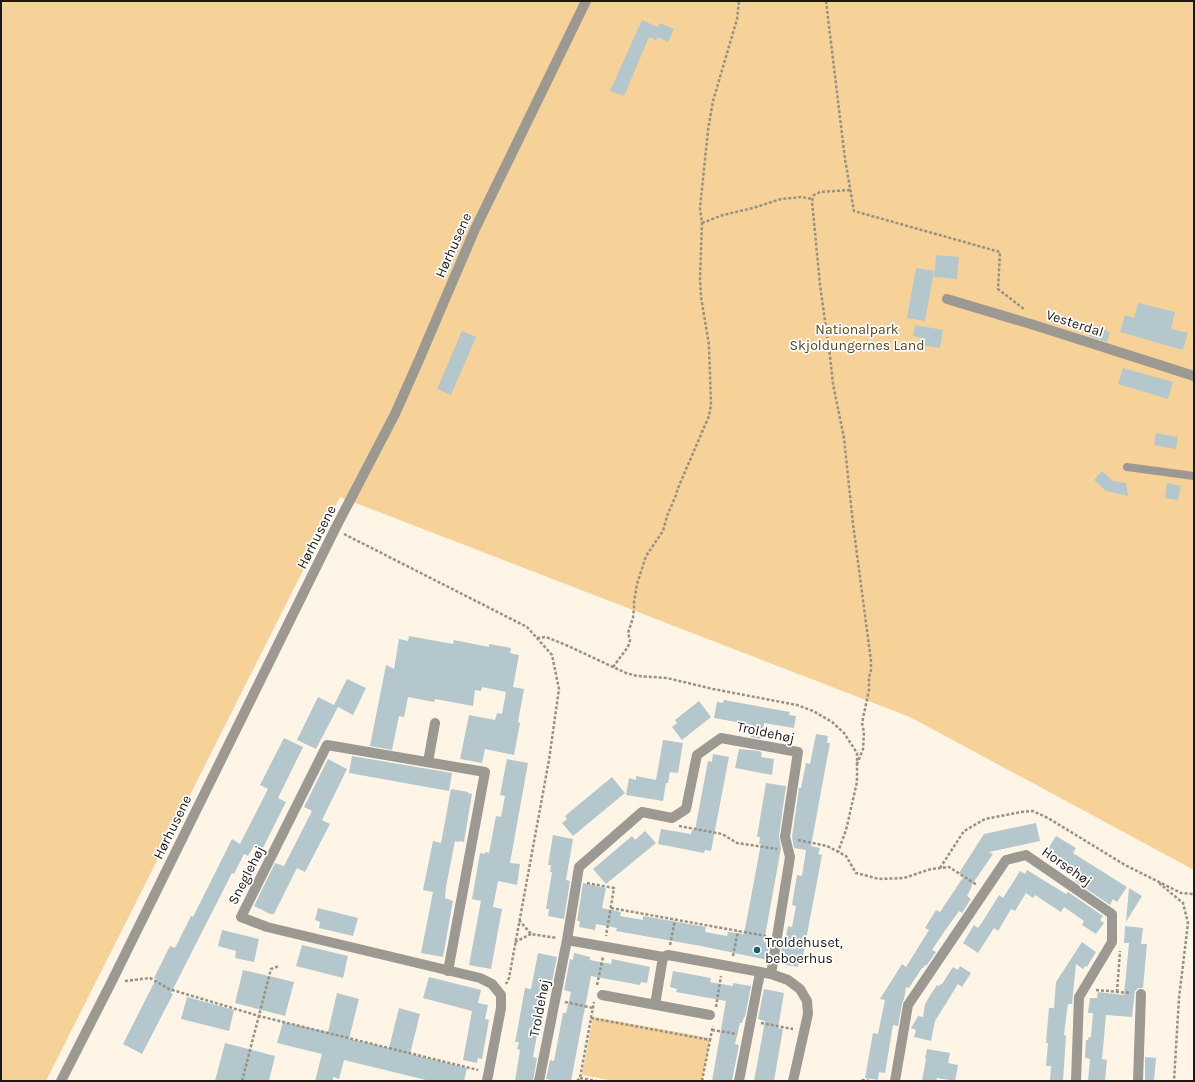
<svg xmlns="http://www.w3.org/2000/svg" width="1195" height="1082" viewBox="0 0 1195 1082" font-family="Karla,sans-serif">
<rect width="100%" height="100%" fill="#fef5e6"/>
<path fill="#f6d298" d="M1,1H1194V870L910,717L340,497L46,1081H1Z
M593,1017L710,1038L702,1081H614L582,1075Z"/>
<path fill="#b4c7cc" d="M642,20L658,27L660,23L674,29L668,42L658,37L656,40L649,37L624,96L610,91Z
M936,255L959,257L957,279L934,277Z
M916,268L934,271L925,321L907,318Z
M1138,303L1175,312L1171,329L1188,333L1183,350L1120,332L1125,315L1134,318Z
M915,325L943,330L940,348L921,345L923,338L913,336Z
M1092,326L1110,332L1107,342L1089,336Z
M462,331L476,337L451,395L437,389Z
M1123,368L1173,382L1168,399L1118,384Z
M1156,433L1178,437L1176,449L1154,445Z
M1102,471L1113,481L1126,483L1128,496L1106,491L1094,480Z
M1167,483L1181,486L1178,500L1165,498Z
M409,636L453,644L454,640L489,647V644L511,648L510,653L519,655L513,687L524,689L518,722L520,723L514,755L485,749L482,763L460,759L469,715L495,720L497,713L502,714L506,692L482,687L481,691L475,690L473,706L435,699L434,702L408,697L404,717L399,716L392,750L370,746L386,665L394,669L399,639L408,641Z
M347,679L366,688L353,715L338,707L316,749L297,740L318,697L334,705Z
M724,700L790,712L789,715L796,716L794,728L764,723L761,739L751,737L753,725L714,718L717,702L723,703Z
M699,701L711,717L682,740L672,727L677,723L675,720Z
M816,734L828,736L827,743H830L811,846L820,848L818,854L822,855L802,961H799L798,967L781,964V963L779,962L782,946H784L788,926L792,927L796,906L792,905L797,875L802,876L806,850L794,848L792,837L799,788H801L806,763L810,764Z
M284,738L303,747L278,798L286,802L262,850L254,846L248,856L244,854L234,874L232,873L171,993L173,994L142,1054L123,1044L156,979L154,978L170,946L175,948L191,916L193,917L232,839L240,844L268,789L260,785Z
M663,740L683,743L678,773L670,772L668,783H666L663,801L626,795L629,778L636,780V776L656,780Z
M739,749L759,751L762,753L761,757L774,759L772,775L735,768Z
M713,754L729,757L711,851L705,850L704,853L658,844L661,829L691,834L692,830H695L708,761L712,762Z
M352,756L452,773L449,791L349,773Z
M328,759L347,769L322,820L330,824L305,872L297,868L274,914H270L254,906L275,863L284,866L312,811L304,807Z
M507,759L528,763L510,863L520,864L517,885L498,881L493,907L502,909L491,969L469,965L481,901L472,899L480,853L485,854V852L489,853L496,816L501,817L505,796L500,795Z
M612,777L625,793L573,836L562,823L567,819L565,816Z
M766,783L786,786L779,836L781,848L764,942L769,943L767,960L701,946L616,931L617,928L596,924L595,930L579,927L580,921H577L583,883L606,888L602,908L621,912L620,916L643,920V916L706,927L705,932L727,936L728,932L744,934L761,844H759L760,837H757Z
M451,789L468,792V793L472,794L464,842L459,841V842L455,841L446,887L445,898L453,901L443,957L421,953L433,892L423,890L433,841L441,843Z
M1036,823L1040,841L989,852L993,854L971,886H972L967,896L971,899L962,913L959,911L957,914L944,932L932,950L936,952L926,966L925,965L923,968H922L909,988L906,987L904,999L902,1004L898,1026L893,1025L885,1073L879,1072L878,1080L865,1078L873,1033L878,1034L885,1000L880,999L902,964L906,967L929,930L925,928L936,910L940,912L964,876L959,873L984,834Z
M645,831L656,843L606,884L593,869L632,836L635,840Z
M553,835L573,839L566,880L570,881L564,919L548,916L549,909H546L552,872H550L551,865H548Z
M1056,836L1076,848L1073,853L1127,887L1117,902L1113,899L1110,905L1075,881L1078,876L1065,868L1066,866L1063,865L1064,864L1046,852Z
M1027,870L1066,894L1068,892L1103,916L1100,920L1104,923L1096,934L1082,925L1084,921L1064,907L1061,912L1035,895L1033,898L1026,893L1015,911L1011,909L998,931L994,928L978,953L963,943L974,925L978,928L983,921L999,895L1003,898L1020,871L1025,874Z
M1129,888L1142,896L1126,922Z
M318,908L358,918L353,936L319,928L320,922L315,920Z
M1125,926L1143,928L1141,944H1147L1143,988H1138L1135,991L1132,1017L1106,1015L1102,1059L1107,1060L1105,1081H1088L1090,1059L1085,1058L1086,1040H1088L1089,1037H1091L1093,1013H1088L1090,998H1097L1098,992L1124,995L1129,943H1124Z
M222,930L259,939L254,962L235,958L236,951L218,946Z
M1082,942L1096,952L1087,967L1085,966L1083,969L1076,964L1072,1004H1068L1067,1010L1064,1035L1066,1036L1063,1081H1050L1051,1066H1046L1048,1043H1046L1049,1008H1054L1056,982Z
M302,945L348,956L343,978L296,966Z
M538,953L557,957L551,987L546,986L533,1057L537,1058L533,1081H515L520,1050L517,1049L519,1042H515L518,1027L525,988L531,989Z
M574,953L590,957V960L611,964L612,959L650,967L647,983L641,982L640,985L591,976L571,1081H556L546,1079L550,1060L554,1061L563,1013H566L571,992L564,990L570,959L573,960Z
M960,966L971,973L962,987L958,984L935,1021L931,1041L914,1037L916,1030L911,1028L918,1016L923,1017L925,1004L931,994L937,985L939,986L941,984H942L953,967L958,970Z
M243,970L294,982L285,1016L235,1003Z
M673,971L711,978L710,982L733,986V983L751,986L745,1017H744L742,1023H740L735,1044L739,1045L732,1081H712L726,1001L676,992L677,989L670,987Z
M429,977L481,990L478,1003L488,1005L485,1019L489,1020L482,1059L478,1058L477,1063L463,1060L472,1011L423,998Z
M764,989L784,993L778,1028L783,1029L774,1081H754L765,1021L758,1019Z
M337,993L359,999L349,1039L389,1048L399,1008L420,1014L410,1054L467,1068L464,1081H430L344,1060L339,1079L333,1077V1081H315L322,1054L277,1043L283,1022L328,1032Z
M187,997L234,1010L229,1031L181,1019Z
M225,1043L275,1056L269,1081H215Z
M927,1049L950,1053L948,1063L958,1065L955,1081L937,1078L936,1081H922L926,1059H925Z
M1145,1057L1156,1058L1154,1081L1145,1080Z"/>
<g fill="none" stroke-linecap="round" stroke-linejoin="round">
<path stroke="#979186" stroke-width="2.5" stroke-dasharray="3 2" stroke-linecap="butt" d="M826,1L845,159L854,211L1000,252L998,289L1024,309
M850,190L820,192L814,195L812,201L820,285L830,356L833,384L844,438L853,524L871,661V670L869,677V690L862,723L864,732L863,749L857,764
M702,223L723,215L753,208L781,199L801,197L813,199
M344,534L527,627L552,655L559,689L549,760L509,978L506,984
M537,638L546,637L566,645L626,673L637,676L667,678L713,689L797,705L813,711L832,722L844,733L857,753V782L846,830L838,852
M613,667L628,647L630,640L628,633L633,618L634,608V602L637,584L646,556L663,531L667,516L676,495L678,488L709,416L711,405L709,345L701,297L700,278L702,223L700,208L708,130L713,101L737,19L739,1
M679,826L722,834L737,843L777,849
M798,840L827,846L846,856L856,873L879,879L904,878L931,869L949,867L977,885
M940,868L964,831L985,819L1021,812L1033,811L1048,818L1125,865L1181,893L1194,894
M587,883L614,888L606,936
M1159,883L1183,903L1188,923L1179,998L1174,1081
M611,908L766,936
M519,920L531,934L557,938
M515,942L531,934
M670,945L675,920
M733,956L738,931
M125,981L150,978L169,989L259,1016L478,1070
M597,985L603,957
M1096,990L1131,993
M1117,992L1120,951
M565,1002L593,1008
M716,1007L721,976
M591,1018L710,1040L713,1026
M761,1023L793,1029
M712,1030L737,1034
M580,1078L596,1081
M242,1081L271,969L279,966
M577,1081L580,1078L594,1002
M702,1081L710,1040
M862,1081L863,1080L870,1081"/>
<path stroke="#9c9892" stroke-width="8" d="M1127,467L1194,476"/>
<path stroke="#9c9892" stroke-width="10" d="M947,299L1034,325L1194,376
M428,762L435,723
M567,940L663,957L668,955L771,974L788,980L800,989L807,1001L808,1014L793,1081
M448,971L485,772L327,745L241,917L267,927L480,978L492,984L501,995V1008L487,1081
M602,995L710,1015
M655,1005L663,957
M61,1081L111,983L335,529L395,414L419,360L475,229L586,1
M539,1081L567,940L579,867L642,812L672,818L686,809L697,755L721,738L798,752L785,837L790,857L771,974
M739,1081L760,973
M895,1081L908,1005L1006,860L1026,855L1112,914V942L1079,997L1076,1081
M1138,1081L1141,994"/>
</g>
<circle fill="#16606f" stroke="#fff" stroke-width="1.5" cx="757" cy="950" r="4"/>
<g text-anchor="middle" stroke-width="3.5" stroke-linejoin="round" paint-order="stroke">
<g font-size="14" fill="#1c1914" stroke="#fff">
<text transform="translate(453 245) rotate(-66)" y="5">Hørhusene</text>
<text transform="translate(1075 323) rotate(18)" y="5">Vesterdal</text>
<text transform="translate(316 537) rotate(-63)" y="5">Hørhusene</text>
<text transform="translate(766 732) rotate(12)" y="5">Troldehøj</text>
<text transform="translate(172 827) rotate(-64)" y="5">Hørhusene</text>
<text transform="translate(1067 866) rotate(35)" y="5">Horsehøj</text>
<text transform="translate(246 875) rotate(-63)" y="5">Sneglehøj</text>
<text transform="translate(539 1008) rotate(-79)" y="5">Troldehøj</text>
</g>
<g font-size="14" fill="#5c4316" stroke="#fff">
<text x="857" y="334">Nationalpark<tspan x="857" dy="16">Skjoldungernes Land</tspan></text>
</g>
<g font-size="14" fill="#1c1914" stroke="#fff" text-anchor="start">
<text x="765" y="947">Troldehuset,<tspan x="765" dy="16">beboerhus</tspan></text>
</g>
</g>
<rect width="1195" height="1082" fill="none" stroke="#1c1914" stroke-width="4"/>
</svg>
